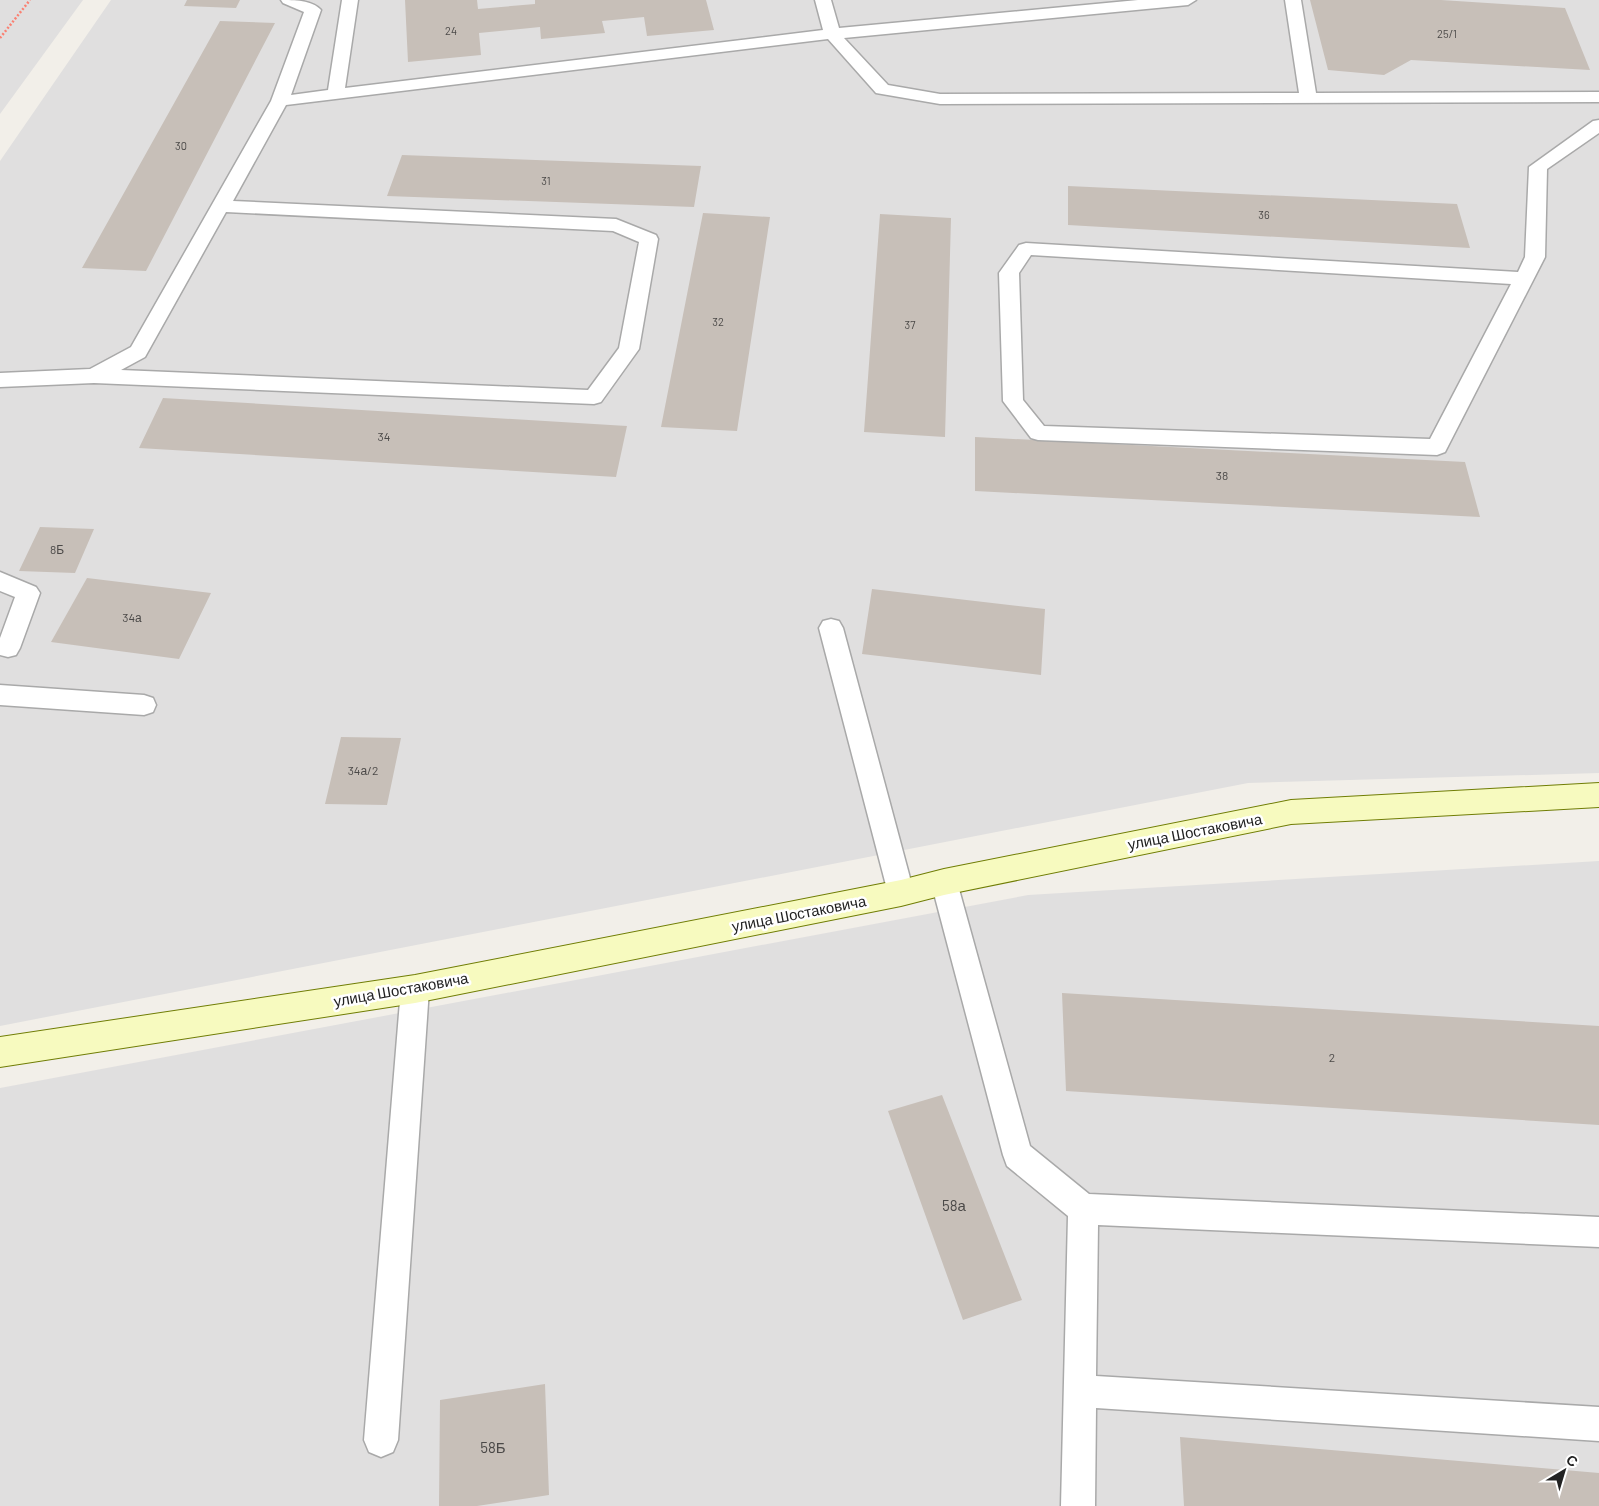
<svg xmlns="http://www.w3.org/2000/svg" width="1599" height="1506" viewBox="0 0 1599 1506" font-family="Barlow,sans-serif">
<rect width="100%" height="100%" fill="#f2efe9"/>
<path fill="#e0dfdf" d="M0,0H83L0,114Z
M111,0H1599V773L1248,783L0,1026V161Z
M1599,861V1506H0V1088L1028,895Z"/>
<path fill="#c7bfb8" d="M187,0H240L236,8L184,6Z
M405,0H477L478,9L535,4V0H706L714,30L647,36L644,17L602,21L605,33L541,39L540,27L479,33L481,55L408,62Z
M1310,0H1441L1565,8L1590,70L1411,60L1384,75L1328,70Z
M220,21L275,23L146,271L82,268Z
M402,155L701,166L694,207L387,196Z
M1068,186L1457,204L1470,248L1068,225Z
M703,213L770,217L737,431L661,427Z
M880,214L951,218L945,437L864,432Z
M163,398L627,426L616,477L139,448Z
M975,437L1465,462L1480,517L975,491Z
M40,527L94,529L75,573L19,571Z
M87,578L211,593L179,659L51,642Z
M872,589L1045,609L1041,675L862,654Z
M341,737L401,738L387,805L325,804Z
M1062,993L1599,1026V1125L1066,1091Z
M942,1095L1022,1300L963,1320L888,1111Z
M545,1384L549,1495L477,1506H439L440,1400Z
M1180,1437L1599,1473V1506H1184Z"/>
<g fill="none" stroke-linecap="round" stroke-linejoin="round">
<g stroke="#a9a9a9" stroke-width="3">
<path id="lane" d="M281,0C294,0 312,0 321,10L291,95L328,90L342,0H358L345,88L823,30L815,0H831L839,28L1138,0H1196L1188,5L844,38L888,85L940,94L1299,93L1285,0H1301L1316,93L1599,92V102L940,104L876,93L828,39L286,105L233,201L616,219L656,235L658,239L639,349L601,402L594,404L94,383L0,387V373L90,369L131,347L271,101L304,12L283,3ZM226,212L613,231L639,242L619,348L588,390L121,370L145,357Z
M1599,120V133L1547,169L1545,257L1445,452L1437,455L1038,440L1031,438L1003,401L999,273L1019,245L1026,243L1518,272L1525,257L1529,167L1593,121ZM1031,255L1511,284L1430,439L1044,426L1023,400L1019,273Z
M0,572L36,587L40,593L20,648L16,655L8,657L0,655V638L15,597L0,591Z
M831,619L839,621L843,628L914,893L910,901L901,905L892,901L888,893L819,628L823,621Z
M0,685L144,695L153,698L156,705L153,712L144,715L0,705Z
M944,870L953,874L957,882L1030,1146L1089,1194L1599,1217V1247L1098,1225L1096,1376L1599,1407V1441L1096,1408L1095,1506H1061L1068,1216L1007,1166L1003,1155L931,882L935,874Z
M415,976L425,980L429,989L398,1440L393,1452L381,1457L369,1452L364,1440L401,989L405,980Z"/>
</g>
<g stroke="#707d05" stroke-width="2">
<path id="secondary" d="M1599,783V807L1291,824L944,895L901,906L415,1003L0,1067V1037L415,975L901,880L944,869L1291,800Z"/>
</g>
<path stroke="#fa8072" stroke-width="2.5" stroke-dasharray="2 2" stroke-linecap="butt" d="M0,38L30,0"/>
<use href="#lane" fill="#fff" fill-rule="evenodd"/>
<use href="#secondary" fill="#f7fabf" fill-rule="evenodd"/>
</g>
<g text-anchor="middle" stroke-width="5" stroke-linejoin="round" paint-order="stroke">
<g font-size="11" fill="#4b4948">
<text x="451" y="35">24</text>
<text x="1447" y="38">25/1</text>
<text x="181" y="150">30</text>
<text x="546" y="185">31</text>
<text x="1264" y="219">36</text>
<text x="718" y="326">32</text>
<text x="910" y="329">37</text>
</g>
<g font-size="12" fill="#4b4948">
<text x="384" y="441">34</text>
<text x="1222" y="480">38</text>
<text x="57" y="554">8Б</text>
<text x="132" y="622">34а</text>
<text x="363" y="775">34а/2</text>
<text x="1332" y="1062">2</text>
</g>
<g font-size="15" fill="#222" stroke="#fff">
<text transform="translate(1195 832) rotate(-11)" y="5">улица Шостаковича</text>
<text transform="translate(799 914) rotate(-11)" y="5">улица Шостаковича</text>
<text transform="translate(401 990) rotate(-10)" y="5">улица Шостаковича</text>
</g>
<g font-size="15" fill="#4b4948">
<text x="954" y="1211">58а</text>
<text x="493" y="1453">58Б</text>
</g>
</g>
<g transform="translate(1564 1471) rotate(38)" stroke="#ffffff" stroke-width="4" paint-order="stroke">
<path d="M0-4L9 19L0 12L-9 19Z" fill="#222222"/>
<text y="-8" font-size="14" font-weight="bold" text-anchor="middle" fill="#222222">С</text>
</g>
</svg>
